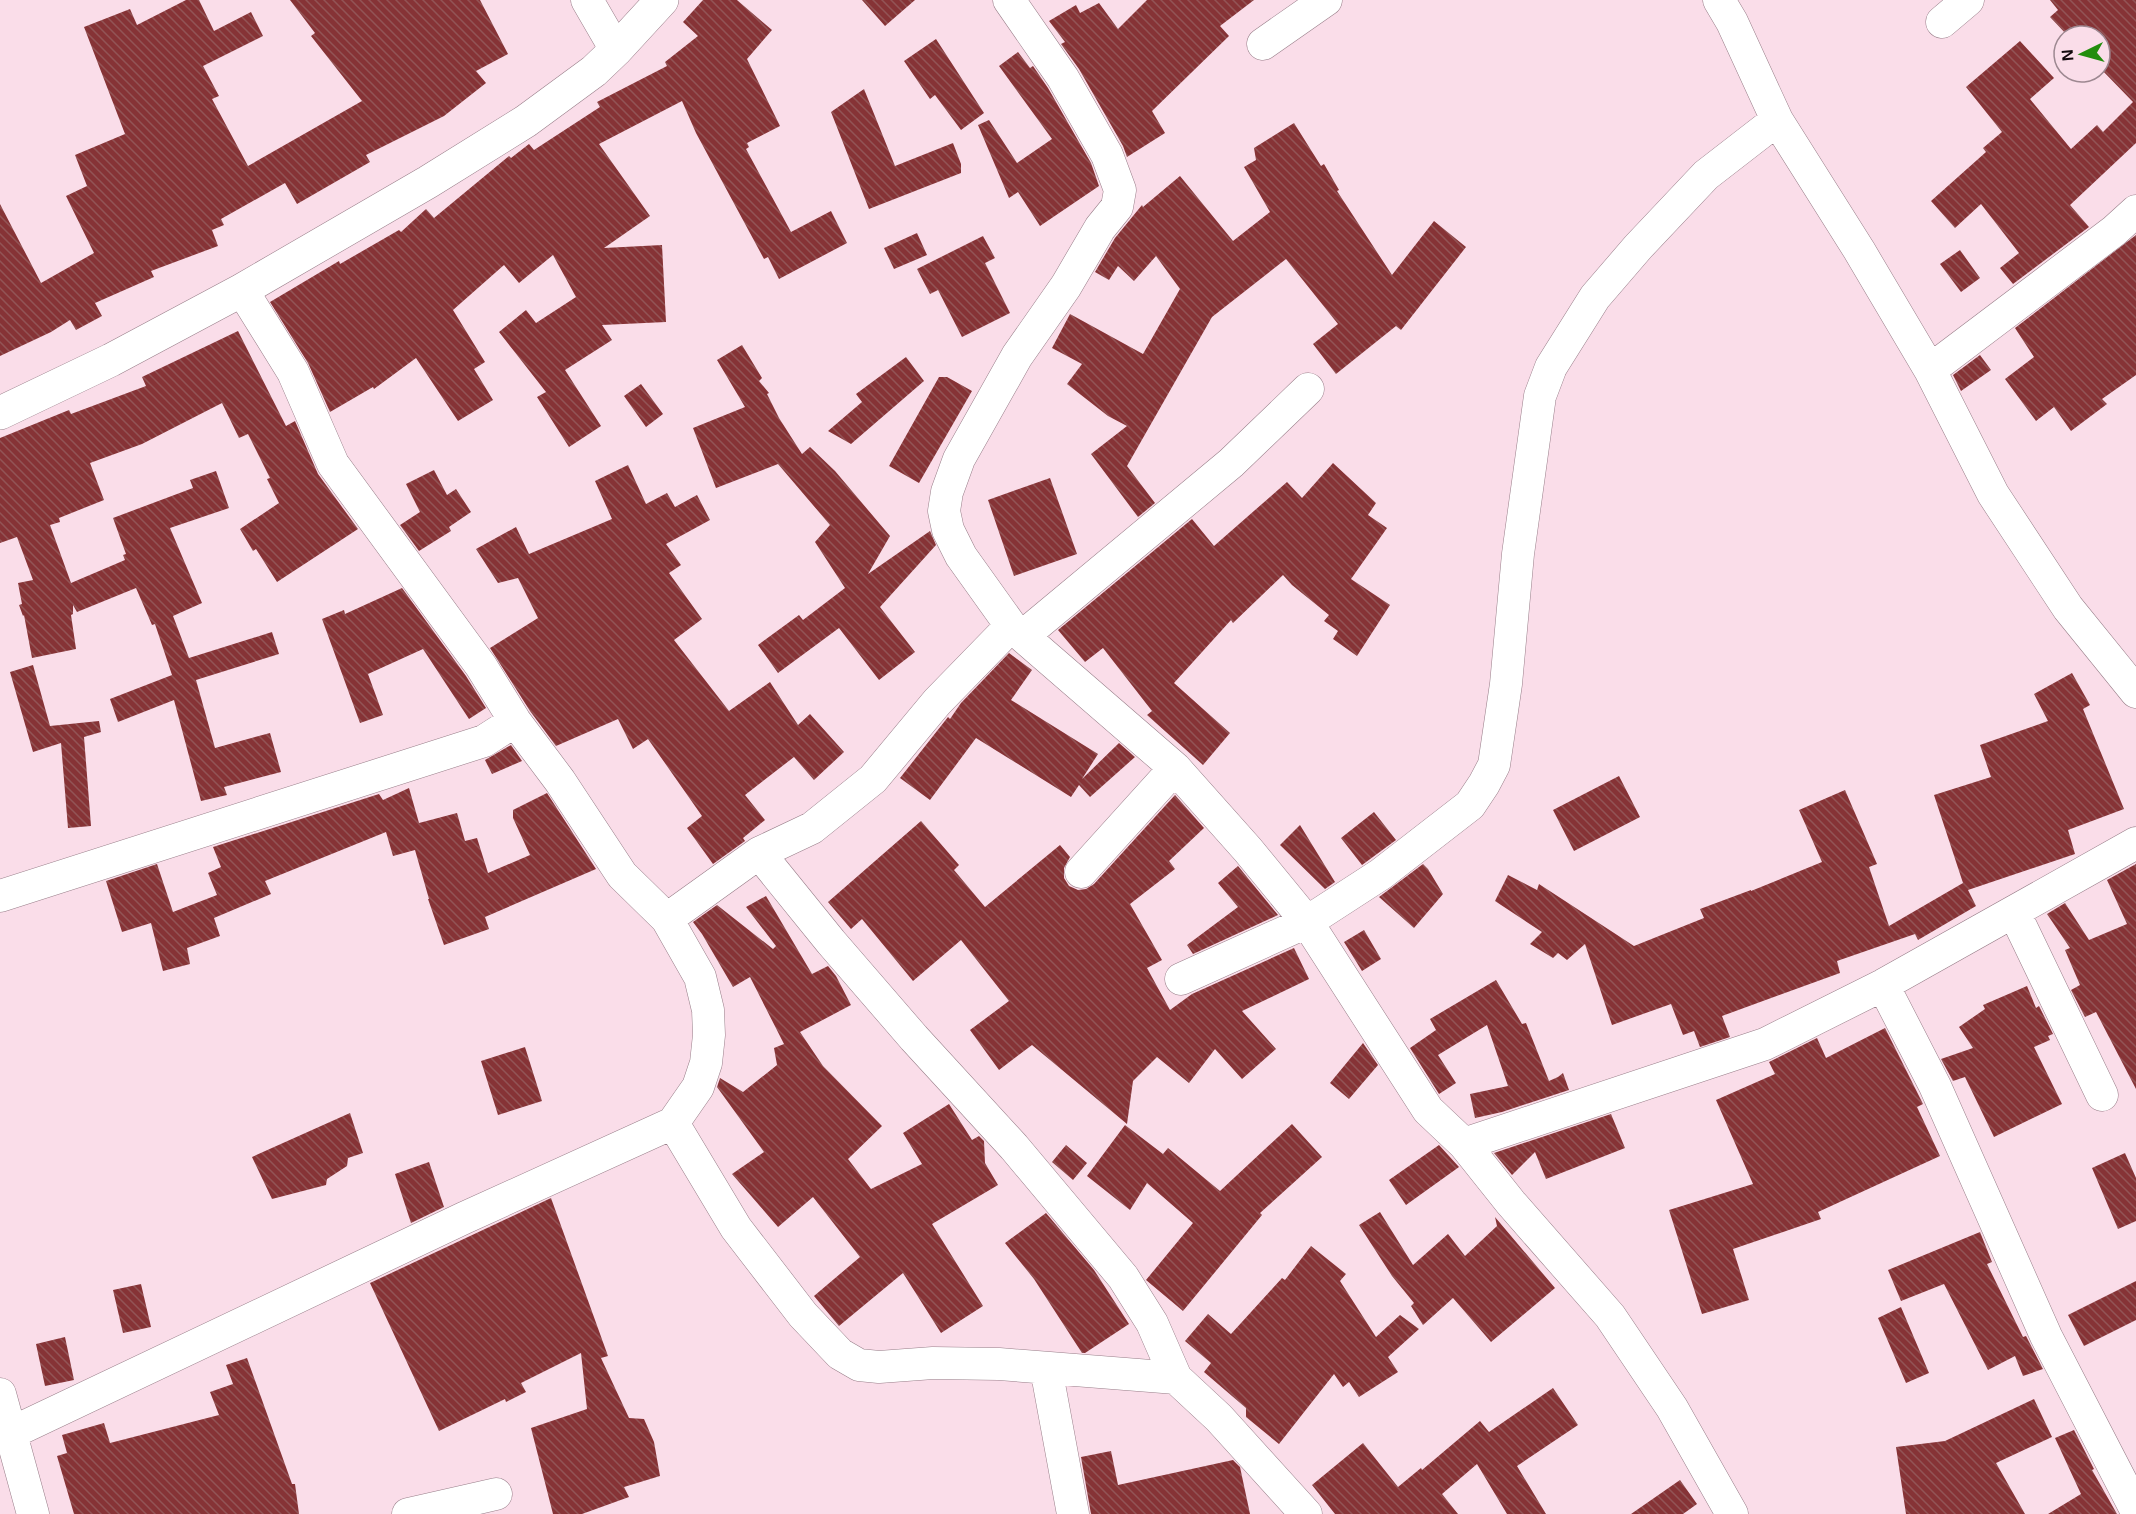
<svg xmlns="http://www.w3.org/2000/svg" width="2136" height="1514" viewBox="0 0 2136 1514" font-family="Helvetica,sans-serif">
<defs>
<pattern id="building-back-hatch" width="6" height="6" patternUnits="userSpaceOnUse" patternTransform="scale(1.5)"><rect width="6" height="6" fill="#863336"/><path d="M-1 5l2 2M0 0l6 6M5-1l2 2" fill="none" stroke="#925456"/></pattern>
</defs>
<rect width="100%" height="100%" fill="#fadde9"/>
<path fill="url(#building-back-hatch)" d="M186,0H199L214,31L251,12L263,36L203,66L219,96L212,99L248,166L362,101L311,36L315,33L290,0H480L508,54L476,71L486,83L444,116L366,155L370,162L297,204L285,183L221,219L224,225L212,230L218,246L151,271L154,277L95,303L102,316L76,330L70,320L51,332L0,356V204L41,283L94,253L66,196L87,186L75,155L125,134L84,27L130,9L137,25Z
M703,0H737L772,30L747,59L780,126L747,143L749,147L746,149L791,232L831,211L847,243L779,279L768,257L764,259L696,133L682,101L599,144L650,216L604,248L662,245L666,322L602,325L612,340L565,370L601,426L569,447L537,397L546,392L499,332L526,310L536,323L576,297L553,255L519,283L504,265L453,310L485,362L474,369L493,400L458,421L416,358L374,389L373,387L330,412L308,363L270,302L339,261L340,264L399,230L401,232L426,209L434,218L509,156L511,158L529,144L534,150L600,107L597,102L667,66L665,62L698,36L683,22Z
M862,0H915L885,26Z
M1147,0H1254L1220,26L1229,36L1152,111L1165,133L1127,157L1123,146L1079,69L1061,44L1065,42L1049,21L1076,5L1080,13L1099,3L1118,29Z
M2050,0H2136V143L2070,205L2089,227L2013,284L2000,268L2019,253L1981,204L1955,228L1931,201L1986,152L1983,148L2002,132L1966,87L2020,41L2054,78L2030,99L2071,149L2097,125L2103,132L2133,102L2100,68V36H2068L2050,17L2058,10Z
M936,39L984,113L961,130L935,95L930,99L904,61Z
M1018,52L1030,68L1033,66L1048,88L1091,163L1099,186L1040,226L1018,192L1009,198L978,125L989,120L1017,163L1052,139L999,66Z
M864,89L895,166L953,143L961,164V173L869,209L831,112Z
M1294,123L1321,166L1324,164L1339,190L1337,191L1392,275L1434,221L1466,247L1401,330L1396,326L1336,374L1313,344L1338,324L1286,259L1212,317L1127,466L1155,503L1138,517L1091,454L1127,426L1108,416L1067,384L1082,364L1052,348L1070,314L1143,354L1180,289L1156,256L1134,281L1118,266L1109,280L1095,272L1115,238L1142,205L1143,207L1180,176L1233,241L1270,212L1244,167L1256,160L1254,148Z
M917,233L927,255L894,269L884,248Z
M2136,235V375L2102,399L2107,404L2071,431L2054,407L2036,421L2005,379L2034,357L2015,328Z
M983,236L995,258L985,263L1010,313L962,337L938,290L930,294L917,269Z
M1960,250L1980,278L1961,292L1940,264Z
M238,331L286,426L295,421L318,474L358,529L277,582L256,549L253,551L240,529L279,503L267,479L270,478L248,434L239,438L222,403L142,444L90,463L104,500L59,518L60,522L50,525L71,583L125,560L123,555L126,554L113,518L193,488L190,480L216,471L229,508L170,528L202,603L173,616L189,658L272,632L279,654L196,680L215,748L270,733L281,772L224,787L227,795L201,801L174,700L118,722L110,699L172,675L155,624L152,625L136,588L77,612L73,605V614L71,615L76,649L32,658L24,615L23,616L19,605L22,604L18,583L33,580L17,537L0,543V438L69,410L71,414L146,386L142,377Z
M742,345L762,378L759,381L769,393L767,394L779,418L802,454L810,447L835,471L890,536L868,574L930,531L936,545L880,607L915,652L879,680L839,628L778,673L758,645L799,615L803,620L845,588L815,542L830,525L778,464L716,488L693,428L745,407L717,360Z
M1980,355L1991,370L1961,391L1953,375Z
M906,357L924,381L851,444L828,431L862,402L856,394Z
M939,377H947L972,391L919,483L889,466Z
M641,384L663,414L646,427L624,396Z
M1333,463L1376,503L1368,515L1387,528L1351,579L1390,605L1357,656L1333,639L1338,631L1324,621L1329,615L1292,585L1283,575L1233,623L1231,620L1174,683L1230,733L1203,765L1147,715L1152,711L1103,648L1085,662L1058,630L1192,519L1214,546L1287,482L1302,498Z
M628,465L646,504L667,493L675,507L697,495L710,520L666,544L681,565L669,573L702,619L674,640L729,711L770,682L798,725L810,714L844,752L814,780L794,757L745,795L765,820L743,838L745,841L713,864L687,828L702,816L648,739L633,749L618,719L556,746L530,711L490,648L538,618L518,578L498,583L476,549L516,527L529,554L612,519L595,481Z
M434,470L447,495L456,489L471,512L449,527L451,531L419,551L400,525L420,512L406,484Z
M1050,478L1077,554L1014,576L988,500Z
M402,588L466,676L486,708L469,719L423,649L368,674L383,715L360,723L322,619L344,610L345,614Z
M1009,653L1032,670L1011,700L1098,754L1082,779L1119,743L1135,757L1090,797L1079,785L1071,797L976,738L930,800L900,778L948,717L950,719L961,703Z
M33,665L50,726L99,721L101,732L84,737L91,826L68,828L61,743L33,752L10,672Z
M2072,673L2090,705L2083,709L2124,809L2068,830L2075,854L1968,890L1976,906L1918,940L1915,934L1837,961L1840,973L1722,1016L1730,1037L1700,1047L1694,1031L1683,1035L1671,1004L1612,1025L1585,944L1567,960L1558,953L1553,958L1530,944L1542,932L1495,901L1508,875L1537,890L1539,884L1634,946L1704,918L1700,909L1751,890V891L1822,862L1799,810L1845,790L1877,864L1869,867L1889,926L1963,883L1934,795L1991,777L1980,745L2048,721L2034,694Z
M511,745L522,761L492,774L485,760Z
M1619,776L1640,817L1574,851L1553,810Z
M409,788L419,823L457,813L465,841L477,838L488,873L530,855L513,818V810L547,793L596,869L485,917L489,929L444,945L428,899H429L415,850L393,856L386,832L265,881L271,894L214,918L220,936L187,948L190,964L163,971L151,923L122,932L106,881L157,864L173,912L217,895L208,873L221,867L213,847L379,794L383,800Z
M1175,795L1204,828L1169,861L1175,869L1130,904L1162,960L1147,968L1170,1010L1192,994L1294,948L1309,979L1242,1011L1276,1049L1242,1079L1215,1049L1189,1083L1157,1057L1133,1081L1127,1124L1032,1045L999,1070L970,1030L1009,1001L961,940L913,981L862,919L851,929L828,902L921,821L959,865L954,870L985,907L1060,845L1070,857L1064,868V878L1069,886L1078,890L1086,889L1094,884Z
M1374,812L1396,840L1362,865L1341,838Z
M1300,825L1335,882L1325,889L1280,845Z
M1423,864L1428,869L1443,894L1414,928L1379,897Z
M2136,864V1089L2096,1012L2085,1017L2071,990L2080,985L2065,950L2070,948L2047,914L2065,903L2089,940L2127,924L2107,880Z
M1238,866L1278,915L1193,954L1187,945L1238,907L1218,883Z
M766,896L812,974L828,966L836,976L851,1005L800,1032L823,1066L882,1126L848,1159L871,1189L922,1164L903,1133L949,1104L972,1140L979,1136L984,1141L985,1163L998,1185L932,1224L983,1306L941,1333L903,1273L839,1326L814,1296L860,1257L813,1197L778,1227L732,1174L764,1152L717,1087L720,1078L743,1092L777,1065L774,1048L784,1044L750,977L733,987L702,934L693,922L717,905L773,949L776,946L746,907Z
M1364,930L1381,959L1362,971L1344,942Z
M1496,980L1522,1024L1526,1023L1549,1081L1558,1077L1563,1073L1569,1090L1502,1112L1475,1118L1470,1094L1508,1086L1487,1025L1438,1055L1456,1083L1439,1094L1410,1048L1436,1030L1430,1019Z
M2027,986L2036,1008L2039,1006L2053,1034L2048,1036L2050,1040L2034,1047L2062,1104L1994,1137L1965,1077L1953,1081L1941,1059L1973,1048L1959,1027L1985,1009L1983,1005Z
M1885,1028L1923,1104L1917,1107L1940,1156L1818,1212L1821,1219L1733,1249L1749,1300L1702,1314L1669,1210L1753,1184L1716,1100L1775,1074L1769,1062L1817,1038L1826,1058Z
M1363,1043L1378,1065L1349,1099L1330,1083Z
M525,1047L542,1101L498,1115L481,1061Z
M350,1113L363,1153L348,1158L347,1166L327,1179L326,1185L272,1199L252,1157Z
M1611,1114L1625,1148L1546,1179L1535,1152L1512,1175L1494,1153Z
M1292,1124L1322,1157L1260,1213L1262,1215L1183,1311L1146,1280L1193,1223L1147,1183L1130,1210L1087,1176L1125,1125L1163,1154L1168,1148L1220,1191Z
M1066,1145L1087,1163L1073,1180L1052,1162Z
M1439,1145L1459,1167L1406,1205L1389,1180Z
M2125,1153L2136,1178V1221L2118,1229L2092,1168Z
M429,1162L444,1207L411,1223L395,1174Z
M551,1198L608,1356L601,1358L629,1418L644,1419L654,1442L660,1476L624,1487L629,1497L582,1514H553L531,1428L587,1409L581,1353L521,1383L526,1392L506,1402L505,1399L439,1431L370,1283Z
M1380,1212L1413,1265L1448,1234L1465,1256L1497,1226L1495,1217L1555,1288L1491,1342L1453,1298L1423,1325L1411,1306L1414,1303L1392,1276L1359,1225Z
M1046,1213L1094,1270L1129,1324L1085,1353H1082L1034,1279L1005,1243Z
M1980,1232L1992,1262L1987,1264L2023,1337L2026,1336L2043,1369L2023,1376L2015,1356L1988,1370L1944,1284L1901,1301L1888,1270Z
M1311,1246L1346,1274L1340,1281L1376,1337L1400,1315L1419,1329L1388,1357L1398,1372L1359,1397L1349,1382L1343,1387L1334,1374L1279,1444L1246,1417V1408L1204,1372L1211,1363L1185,1341L1208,1314L1231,1334L1282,1278L1285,1280Z
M2136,1281V1320L2084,1346L2068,1315Z
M141,1284L151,1327L123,1333L113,1290Z
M1901,1307L1929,1373L1906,1383L1878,1318Z
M65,1337L74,1380L45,1386L36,1344Z
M247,1358L292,1484H295L299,1514H74L57,1456L67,1453L62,1435L104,1423L110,1443L219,1415L210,1392L233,1384L226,1365Z
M1553,1388L1578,1425L1517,1466L1546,1514H1507L1477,1464L1442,1494L1458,1514H1335L1312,1485L1363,1443L1398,1487L1421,1468L1422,1470L1480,1421L1489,1432Z
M2034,1399L2052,1437L1996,1463L2025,1514H1906L1896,1447L1945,1441Z
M2074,1430L2094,1469L2092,1470L2117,1514H2048L2081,1494L2055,1438Z
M1111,1451L1118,1485L1233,1460L1240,1467L1250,1514H1091L1081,1457Z
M1680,1480L1697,1504L1683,1514H1631Z"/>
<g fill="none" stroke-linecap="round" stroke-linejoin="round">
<g stroke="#987e89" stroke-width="33">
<path id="minor" d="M587,0L616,50
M1009,0L1063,78L1107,155L1120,190L1117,207L1100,228L1066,286L1017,356L959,459L947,492L944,511L948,530L961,556L1011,626L1175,768L1248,850L1307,922L1428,1110L1464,1144L1511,1203L1610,1316L1672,1408L1732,1514
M1719,0L1732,22L1777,120L1859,250L1930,370L1993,494L2068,608L2136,692
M1942,22L1968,0
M1263,44L1326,0
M1930,370L2114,231L2136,211
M1023,636L1231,463L1308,389
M759,853L831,942L914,1038L1014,1147L1123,1277L1152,1323L1176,1378L1219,1418L1306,1514
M1081,872L1175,768
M0,896L484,741L515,721
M2014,912L2102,1095
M667,919L759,853L812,828L873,779L937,702L1011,626
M1181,979L1307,922L1381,874L1470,805L1484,784L1494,765L1506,684L1518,554L1540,396L1551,367L1595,297L1638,247L1706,175L1777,120
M1883,985L1935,1086L2046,1336L2136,1510
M673,1123L736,1228L803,1315L840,1354L859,1365L879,1367L933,1363L999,1364L1176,1378
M1464,1144L1765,1044L1883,985L2136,843
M1046,1368L1073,1514
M0,1394L33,1514
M11,1433L464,1218L673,1123L698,1087L706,1063L709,1035L708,1010L700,977L667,919L622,875L560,781L515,721L481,666L333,464L293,372L242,290
M408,1514L496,1494"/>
</g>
<g stroke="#987e89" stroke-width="34">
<path id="tertiary" d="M0,413L111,360L242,290L428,182L526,121L594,71L616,50L662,0"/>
</g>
<use href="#minor" stroke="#fff" stroke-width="32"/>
<use href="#tertiary" stroke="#fff" stroke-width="33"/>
</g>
<g transform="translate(2082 54) rotate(265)"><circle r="28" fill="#fadde9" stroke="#9d8891" stroke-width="1.5"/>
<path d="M0-4.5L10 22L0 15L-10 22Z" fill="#228d0d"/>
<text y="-9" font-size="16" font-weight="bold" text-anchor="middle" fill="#12090d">N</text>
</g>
</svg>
